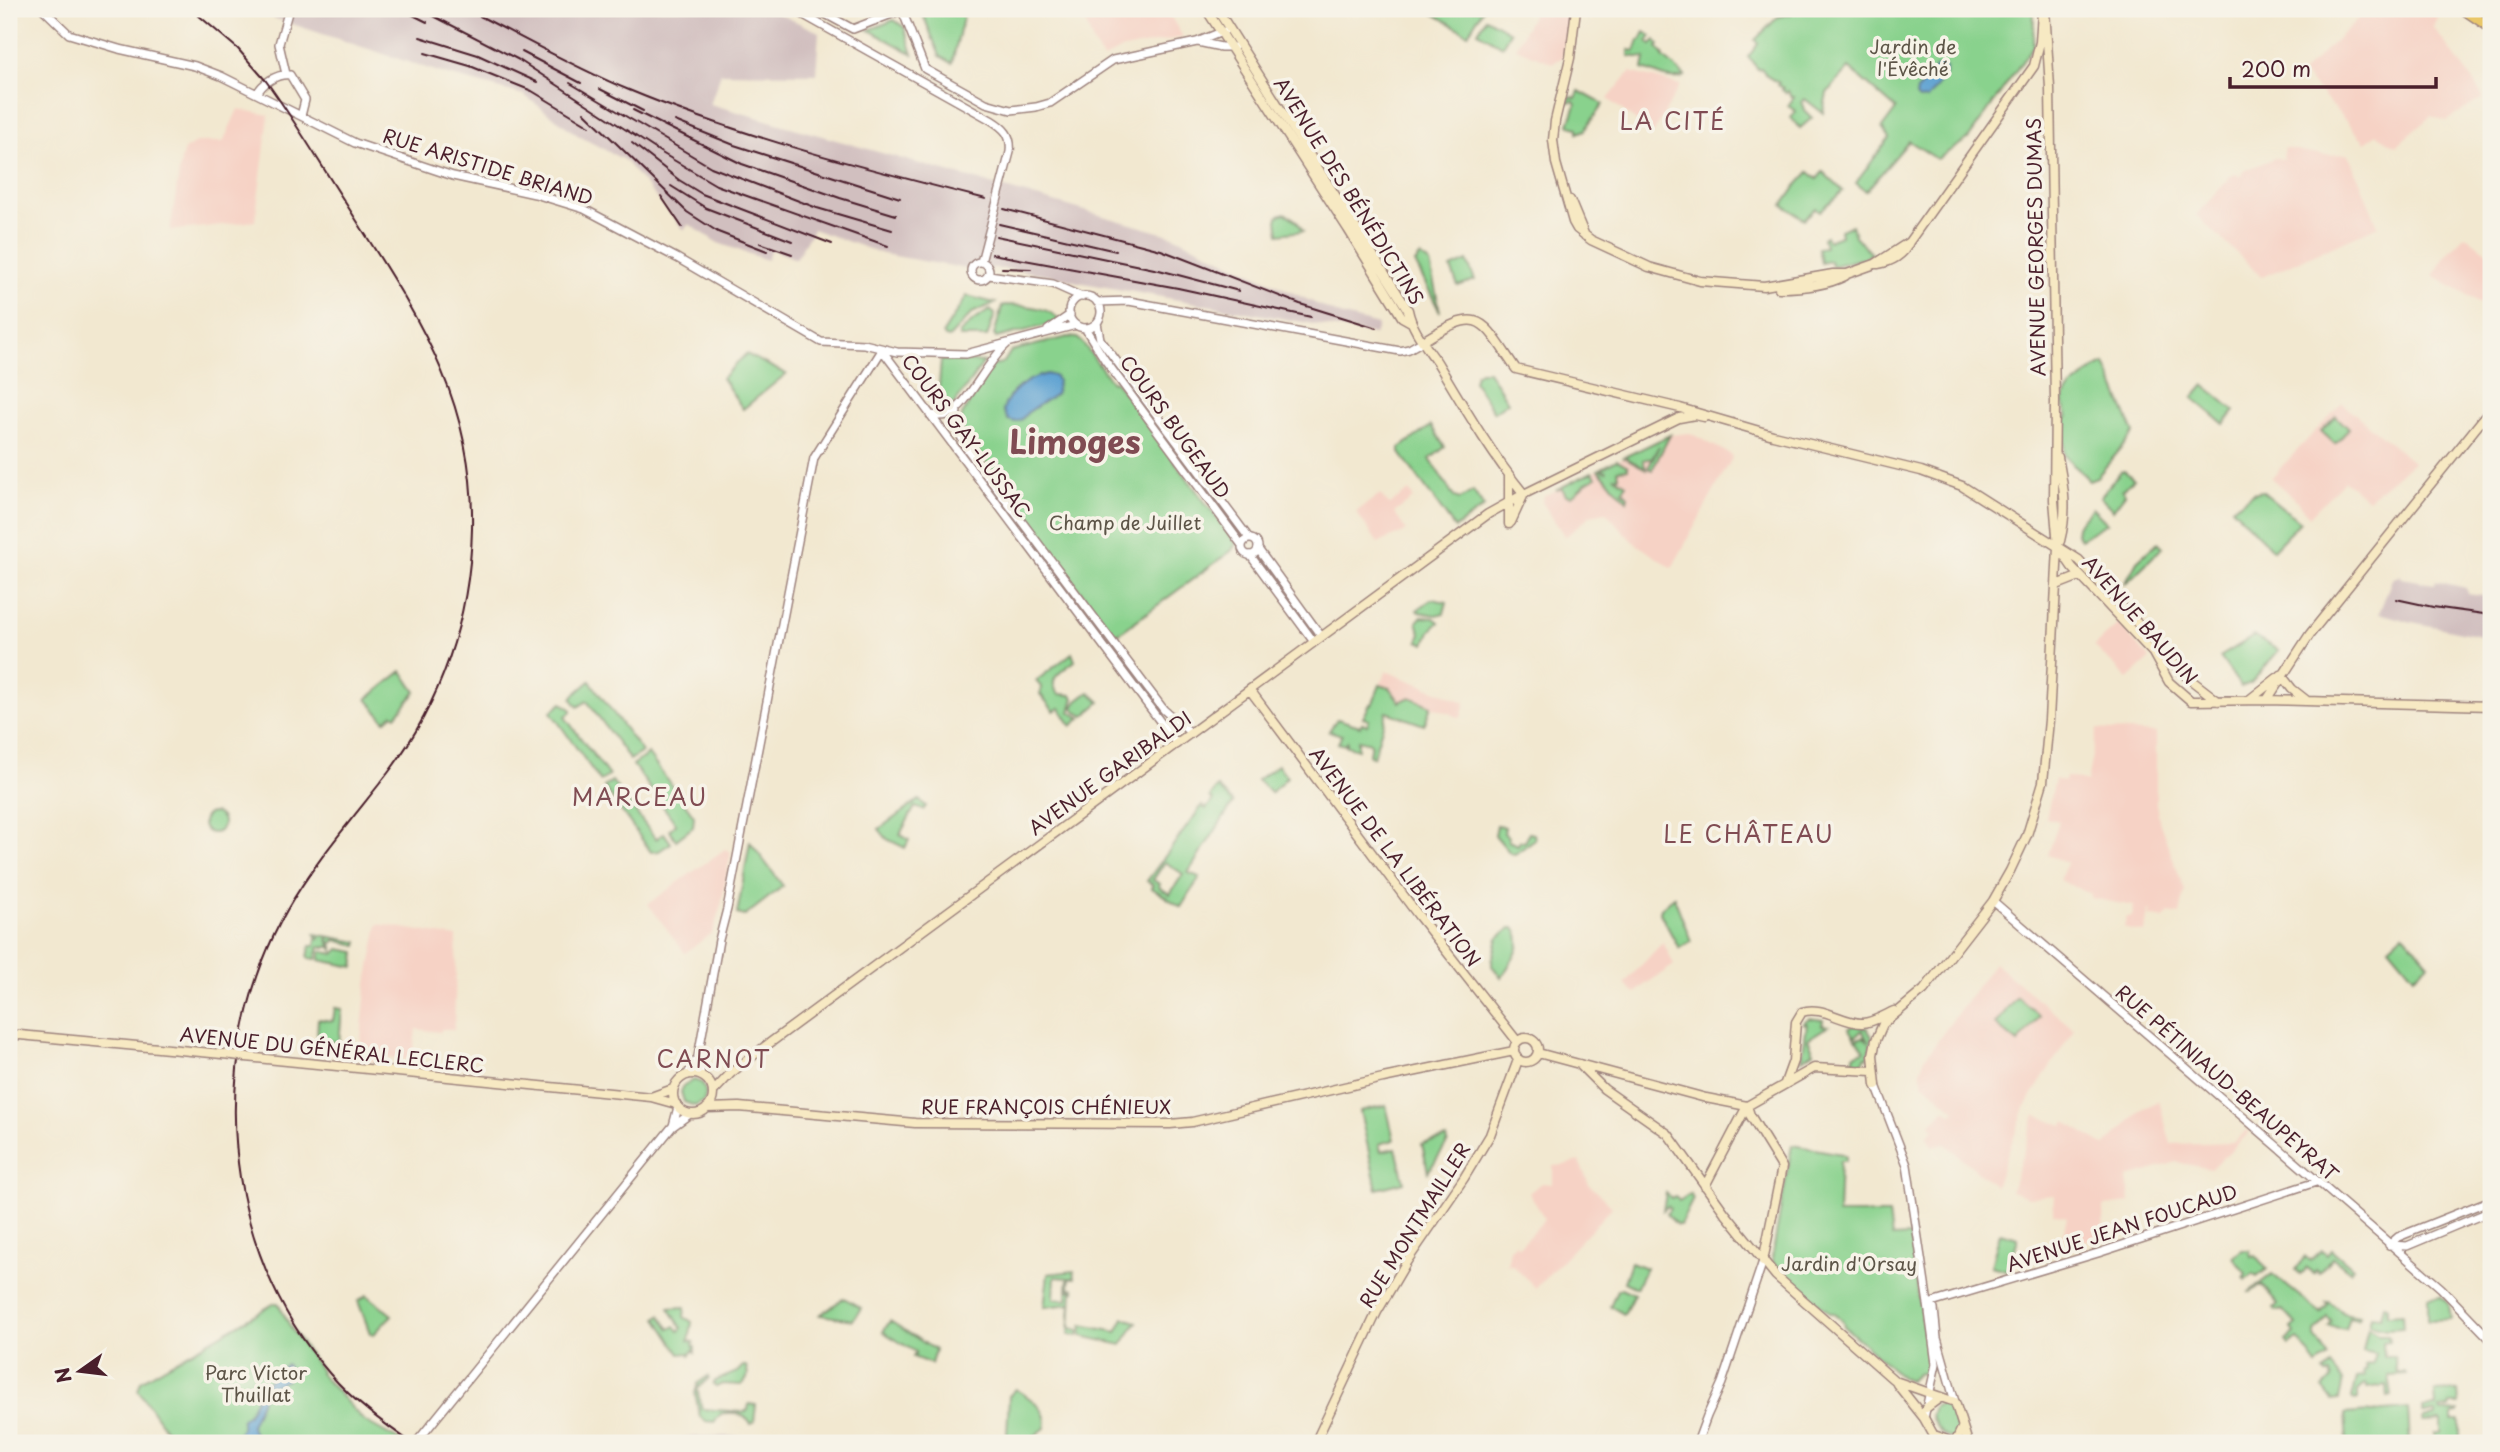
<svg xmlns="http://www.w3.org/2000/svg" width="2500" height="1452" viewBox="0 0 2500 1452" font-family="'Playpen Sans',sans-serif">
<rect width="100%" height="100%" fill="#f7f3e8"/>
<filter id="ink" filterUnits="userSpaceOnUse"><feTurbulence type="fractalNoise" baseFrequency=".0143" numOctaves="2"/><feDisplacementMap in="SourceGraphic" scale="14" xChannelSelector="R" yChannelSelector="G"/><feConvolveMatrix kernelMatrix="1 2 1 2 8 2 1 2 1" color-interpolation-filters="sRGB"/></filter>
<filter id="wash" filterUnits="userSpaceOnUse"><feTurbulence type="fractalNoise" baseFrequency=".00686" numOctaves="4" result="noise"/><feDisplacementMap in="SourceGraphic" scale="28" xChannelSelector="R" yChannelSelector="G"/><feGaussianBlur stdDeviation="1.57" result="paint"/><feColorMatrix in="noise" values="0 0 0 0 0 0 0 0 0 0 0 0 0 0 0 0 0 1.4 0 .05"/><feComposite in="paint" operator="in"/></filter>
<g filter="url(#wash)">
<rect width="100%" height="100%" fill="#f2e8d0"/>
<path fill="#f6d2c5" d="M1081,9H1166L1183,37L1119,50L1103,59L1093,43Z
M1535,9H1569L1563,57L1553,63L1516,48Z
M2368,9H2441L2433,27L2473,81L2483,98L2446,121L2431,116L2396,146L2377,134L2365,142L2302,73Z
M1630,72L1680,85L1653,134L1608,99Z
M238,109L269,115L255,221L170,231L181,160L184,150L197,142H223Z
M2284,148L2323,155L2349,154L2378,226L2262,277L2196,215L2228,180L2227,177L2236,174L2240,177L2244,171L2275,158L2283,159Z
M2465,235L2491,255V309L2433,276L2445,257Z
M2342,403L2413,462L2368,499L2344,481L2309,517L2300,504L2271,478Z
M1690,433L1730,454L1732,458L1672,568L1632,541L1606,512L1591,515L1565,537L1542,502L1544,496L1670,435Z
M1409,491L1414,498L1394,513L1407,531L1378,543L1356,512L1380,494L1389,505Z
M2118,624L2150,659L2128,679L2094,646Z
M1386,671L1465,702L1461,718L1431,706L1424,725L1372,705Z
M2097,729L2156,733V804L2160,824L2185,891L2180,915L2169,913L2164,919L2149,916L2151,910H2148L2145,932L2130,930L2124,927L2127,917H2132L2134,906L2091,898V894L2059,880L2067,863L2048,855L2059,821L2046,818L2055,779L2064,782L2065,777H2068L2087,782Z
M725,849L731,852L720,911L712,933L685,953L648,904Z
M378,924L457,937L454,1029H441V1032L416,1029L412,1060L385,1057L384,1062L359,1059L366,989Z
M1663,942L1674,965L1643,986L1636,993L1624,984Z
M1994,963L2074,1029L2026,1105L1995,1186L1944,1143L1932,1147L1927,1137L1934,1129L1930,1125L1945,1109L1952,1114L1955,1110L1923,1083L1920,1070L1925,1058Z
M2159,1101L2171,1144L2235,1142L2247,1130L2250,1132L2211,1169L2176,1162L2128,1178L2130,1203L2103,1206L2104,1242L2062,1238L2067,1217L2053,1213L2054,1195L2029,1197L2011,1191L2035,1115L2063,1125L2065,1121L2105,1146L2141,1110Z
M1579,1161L1589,1184L1612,1207L1536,1288L1512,1265H1507L1510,1249L1516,1243L1518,1248L1545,1219L1529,1193L1541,1183L1553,1184V1166L1564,1165Z"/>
<path fill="#d1bfbf" d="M246,9H768L819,32L816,74L721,73L710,104L1173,236L1340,315L1378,325L1375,335L1078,282L1051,275L1009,269L962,268L883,254L813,229L796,259L771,249L767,260L718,243L689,224L684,230L624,160L579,136L524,95L448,75Z
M2401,574V578L2435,584V581L2466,588L2467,593L2491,596V638L2412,622L2379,613L2392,579Z
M728,1436L841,1443H663L685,1437Z"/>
<path fill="#89d28d" stroke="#6a785c" stroke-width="2" fill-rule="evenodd" d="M925,9H960L964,14L952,63L940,56L923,15Z
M1426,9H1483L1468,34Z
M1792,9H2034L2033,46L1968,139L1937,159L1909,141L1866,191L1856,183L1889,138L1882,128L1896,109L1849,68L1827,93L1823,113L1805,99L1802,102L1804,110L1812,118L1800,128L1791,118L1796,111L1788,106L1794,97H1791L1788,91L1786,93L1782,90L1783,88L1778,85L1779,83L1768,77L1761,68L1758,69L1748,57L1758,44L1755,40L1778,17L1791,14Z
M1486,18L1510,32L1502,46L1478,32Z
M894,20L904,27L913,54L869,30Z
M1645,32L1651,36L1647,42L1651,45L1655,40L1659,45L1657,47L1664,55L1663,57L1685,76C1671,83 1657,73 1643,69L1645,58L1629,56V50L1635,51L1639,40H1641Z
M1579,91L1603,104L1585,130L1578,133V128L1570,126L1569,124L1576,105L1574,101L1568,102L1570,96L1576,98Z
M1809,172L1817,179L1823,172L1843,191L1820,211L1816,208L1804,219L1783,205L1796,186Z
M1285,213L1297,221L1303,231L1279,234L1277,220L1279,215Z
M1852,225L1855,236L1872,254L1864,258L1832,266L1830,261L1821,263L1818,248L1825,247L1823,238L1826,236L1828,241L1841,236L1840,230Z
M1421,256L1430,264L1440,312L1415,263Z
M1467,261L1475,280L1458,286L1451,268Z
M967,296L995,303L972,313L949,338L945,337L943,333Z
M1005,305C1021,306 1047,305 1058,319L1056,323L996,338L994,335L1002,307Z
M990,310L995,314L987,337H960L959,334L974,320Z
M1068,337L1077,338L1082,342L1112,382L1115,381L1236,544L1231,551L1114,637L964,432L960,423L962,415L992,366L1004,362L1011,351Z
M746,354L786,374L743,409L722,378Z
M941,360L984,362L955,403L946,408L942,407L938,398Z
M2105,364L2134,433L2097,477L2089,480L2064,455V419L2068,417C2065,411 2061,402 2065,395C2070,386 2095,368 2105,364Z
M1480,371H1488L1508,402L1494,412L1474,381L1476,374Z
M2204,385L2235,411L2224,424L2193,398Z
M2336,416L2349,429L2335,444L2321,431Z
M1431,426L1445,447L1430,459L1454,497L1460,499L1473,491L1484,507L1455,528L1400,453V448Z
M1670,435L1652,470L1648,468L1659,446L1652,458L1643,460L1646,469L1624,457Z
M1617,460L1628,466V469L1618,470L1619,476L1615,477L1626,484L1623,491L1628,496L1627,500L1598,470L1600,469L1607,472L1602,468Z
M2121,471H2124L2134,479L2122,490L2125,494L2113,510L2100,497Z
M1592,472L1596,477L1586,483L1572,496L1566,495L1562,488L1556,490Z
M2262,491L2300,522L2273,550L2232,508L2253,493Z
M2092,508L2107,523L2080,539C2070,527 2084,518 2092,508Z
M2158,542L2163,547L2124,585L2137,561Z
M1432,599L1447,602L1444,613L1436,615L1419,612L1417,610Z
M1421,617L1434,618L1439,622L1430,631L1425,644L1418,641L1421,634L1417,622Z
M2254,636L2279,650L2251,683L2241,687L2220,657Z
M1072,653L1075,661C1062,671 1045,679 1059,694L1071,695L1074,698L1070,712L1081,718L1071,726L1060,708L1054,711L1040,694L1042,688L1036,681Z
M402,671L416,692L396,716L393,714L385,721L367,699Z
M590,681L642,752L630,760L587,701L578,707L572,699L574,695Z
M1380,685L1390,688L1400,702L1410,697L1431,706L1424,725L1387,712L1373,757L1369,754L1371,743L1358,740V749L1347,746V742L1345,745L1338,743L1342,735L1329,731L1337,719L1360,726L1362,723L1367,725L1369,720L1363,718L1370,704L1372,705Z
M1089,692L1100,702L1084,716L1075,711L1073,707L1077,701Z
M562,703L571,709V712L565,717L609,776L600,781L551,712Z
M648,754L694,816L693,827L676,840L669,830L676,824L633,765Z
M1278,765L1287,777L1271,793L1257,780Z
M612,781L656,839L664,833L671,843L659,851L651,852L604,787Z
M1218,787L1233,803L1188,873L1200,877L1181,907L1152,888L1153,885L1147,881L1202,806L1206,809L1213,800L1210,797ZM1165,862L1183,874L1170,894L1159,887L1160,884L1153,880Z
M919,800L926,806L923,810L915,807L900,834L909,840L905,848L887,839L879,829Z
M203 823a10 10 0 1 1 20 0a10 10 0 1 1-20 0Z
M1497,825L1505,827L1504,833L1508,837V841L1518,845L1520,841L1525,842L1529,833L1534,834L1535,839L1515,854L1510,853L1495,835Z
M750,842L783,886L745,916L737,914Z
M1674,897L1691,941L1679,948L1660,913L1661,908Z
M1511,928H1514C1528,947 1509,961 1502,978L1492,966V962L1498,938Z
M2403,933L2429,963L2414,976L2389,946Z
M315,934L358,942L357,946L336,940L331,944L327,937L330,945L333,946V950L331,947H319L316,959L308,958L310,946H315L316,939H321L316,937Z
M339,949L356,952L354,967L319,960L321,951L334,954Z
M2017,997L2040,1016L2018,1043L1995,1024Z
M335,1008L342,1009L339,1043L317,1038L318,1019L333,1021Z
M1809,1018L1823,1020L1822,1025L1828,1026L1808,1039L1814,1052L1802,1059L1807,1024L1803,1023Z
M1855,1025L1867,1028L1872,1037L1868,1058L1865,1057L1864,1061L1859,1064L1850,1062V1060H1854V1055L1864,1051L1856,1039L1864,1037L1868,1042L1862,1030L1855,1037L1849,1028Z
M694,1080L702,1083L706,1093L704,1101L695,1106L684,1102L681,1092L684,1085Z
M1386,1105L1394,1140L1379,1144L1381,1151L1396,1148L1404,1182L1377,1189L1360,1111Z
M1447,1138L1448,1142L1428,1172L1422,1144Z
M1792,1145L1842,1154L1846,1157L1845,1161H1840L1838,1214H1889L1892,1237L1910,1236L1928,1363L1927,1372L1917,1374L1909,1381L1902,1378L1844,1326L1843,1321L1834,1313H1830L1774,1264L1772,1258Z
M1666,1193L1671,1198L1675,1196L1679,1201L1690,1194L1693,1199L1680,1225H1677L1666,1214L1670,1209L1668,1206L1663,1210Z
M2000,1233L2018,1238L2009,1271L1991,1266Z
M2331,1249L2353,1268L2350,1271L2332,1257L2319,1273L2316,1270L2314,1273L2307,1268L2301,1275L2296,1270L2305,1257L2310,1261L2322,1250L2327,1254Z
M2242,1250H2249L2251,1256L2255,1255L2267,1269L2257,1277L2254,1274L2246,1280L2244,1277L2246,1274L2233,1257Z
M1631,1262L1646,1268L1636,1288L1624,1282Z
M1074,1271L1075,1278H1070L1069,1287L1075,1289H1067L1068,1278L1055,1277L1054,1299L1067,1300V1291H1075L1072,1292L1070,1328L1079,1330L1078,1336L1069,1334L1071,1304L1044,1307L1048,1274Z
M2272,1274L2321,1313L2328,1304L2326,1302L2329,1301L2343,1313L2359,1316L2358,1319L2349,1317L2345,1329L2329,1326L2332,1322L2327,1317L2315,1332V1337L2328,1357L2317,1365L2298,1339L2289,1345L2286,1341L2295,1334L2292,1329L2297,1325L2282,1309L2276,1311L2274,1308L2278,1304L2262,1285L2248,1293Z
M1621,1288L1634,1294L1624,1314L1610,1306L1617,1290Z
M367,1295L392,1315L373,1335L370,1333L358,1301Z
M2441,1296L2449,1305L2451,1319L2428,1320V1297Z
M844,1298L861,1308L853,1320L820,1315Z
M275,1303H278L291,1328L321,1371L320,1373L363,1420L404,1443H175L138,1390L141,1381Z
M2384,1305L2387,1306V1315L2402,1314L2403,1328L2386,1329L2369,1325L2371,1316L2381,1317Z
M685,1307L684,1317L692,1322L689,1341L694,1342L693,1346L695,1347V1352L693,1350L690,1355L689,1353L680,1354L657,1318L660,1315L670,1329L675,1326L679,1331L682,1328L669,1308Z
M1124,1318L1137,1322L1122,1345L1081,1336L1082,1325L1117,1332Z
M890,1321L935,1350L931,1364L913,1357L916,1352L883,1332Z
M2368,1328L2379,1335H2388L2389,1341L2383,1342L2384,1356H2394L2397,1373H2405L2406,1375L2389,1376L2392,1396L2388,1397L2387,1385L2367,1388L2366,1384L2358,1391V1400H2354L2352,1398L2357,1378L2364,1377L2363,1371H2366L2365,1366L2373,1364L2376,1354L2363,1351Z
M743,1366H746C749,1374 748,1381 741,1385L722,1384L716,1387L713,1385L715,1381L737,1372Z
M2331,1366L2343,1381L2339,1400L2333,1401L2323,1388L2332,1379L2330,1374L2326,1375L2324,1372Z
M708,1376L709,1378L697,1389L702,1409L744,1412L748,1410L749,1404L756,1405L754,1422L751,1424C743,1413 734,1411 721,1414L714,1422L705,1421L700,1417L695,1393L698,1383Z
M1016,1389C1030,1398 1050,1410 1045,1428L1025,1443L1010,1441L1007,1434L1009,1396Z
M2458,1391L2459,1404H2450L2449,1408L2440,1409L2441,1412L2459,1411V1413L2453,1414V1421H2460V1443H2435L2434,1433H2441V1421L2424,1422V1418L2436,1416L2435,1413H2423V1408L2436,1407L2435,1392Z
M1944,1403L1950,1406L1958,1431L1954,1438C1942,1440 1937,1426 1931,1417L1934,1406Z
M2408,1409L2410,1443H2347L2345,1414Z"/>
<path fill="#5da2d2" stroke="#54607e" stroke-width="2" d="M1941,65L1946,68V75L1927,99L1919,100L1916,97L1917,91L1936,67Z
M1047,374L1054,376L1058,381L1056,394L1027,413L1021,420L1015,422L1008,420L1003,410C1008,391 1028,378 1047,374Z
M286,1364L291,1371L287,1380L274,1385H268L251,1425L252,1430L257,1439L271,1443H245L238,1433L242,1428V1418L247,1415L263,1386Z"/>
</g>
<g filter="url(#ink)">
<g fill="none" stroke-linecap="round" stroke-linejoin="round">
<g stroke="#9e847e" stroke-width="10">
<path id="tertiary" d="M43,9L69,34L119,49L195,66L221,76L355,143L453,176L535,194L584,209L677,258L821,342L864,344L897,352L966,354L1076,325
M786,9L800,13L806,9
M816,9L853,29L902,10L925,69L986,103L1011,110L1036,107L1050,103L1113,60L1197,42L1224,31
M800,13L991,120C1004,128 1012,135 1010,152L981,262
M1198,42L1221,47H1234
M286,74L279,44L289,9
M257,94C262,83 278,73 290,75L305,100L301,116
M971 271a9 9 0 1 1 18 0a9 9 0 1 1-18 0Z
M989,275L1053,284L1082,297
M1069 312a16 16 0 1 1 32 0a16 16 0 1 1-32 0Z
M1097,302L1129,301L1400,351L1409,349L1423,341
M1097,323L1100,339L1249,538
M1085,328L1105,360L1241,544
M1048,330L1070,315
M882,350L1177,744
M957,409L956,426L967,449L1164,710L1191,733
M930,415C937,416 945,417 951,413C968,404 988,360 1007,344
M1242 547a8 8 0 1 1 16 0a8 8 0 1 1-16 0Z
M1258,549L1321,636
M1250,555L1314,642
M1993,901L2441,1288L2491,1340
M687,1075L698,1058
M701,1076L698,1057L719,940L727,909L814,458L882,350
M1876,1085L1907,1165L1928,1304L1936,1364L1924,1418
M673,1126L678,1107
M2389,1245L2398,1237L2491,1200
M2390,1245L2407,1246L2491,1211
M1928,1304L2098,1253L2316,1182
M1928,1304L1934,1309L1937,1338L1955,1402
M416,1443L672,1127L690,1114
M1697,1443L1707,1416L1722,1383L1763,1261"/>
</g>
<g stroke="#9e847e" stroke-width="11">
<path id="secondary" d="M1206,9L1348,229L1402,317L1411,322
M1217,9L1408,310C1412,330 1426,346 1437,362C1464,407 1491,454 1524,494
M1576,9L1570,58L1555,121L1553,140L1556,163L1573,222L1577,229L1591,240L1649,267L1700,281L1764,286L1833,274H1847L1875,264L1909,242L2034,66L2040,42L2042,12
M1570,200L1585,236
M1878,264C1891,262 1904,255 1909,242
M1779,288C1801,288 1825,286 1845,276
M1423,341C1481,305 1481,318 1516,369L1680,408L1773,435L1921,471L1962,486L2079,560L2187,677L2218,701
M2058,457C2064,488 2068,510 2060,541
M1509,475V524
M1511,522L1523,496
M2061,551L2072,567L2153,653L2169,682L2191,701L2267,700L2491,706
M2057,585L2080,576
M2281,675L2292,689L2306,700
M1250,690L1418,915L1517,1041
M2249,700L2277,678
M2267,700L2310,634L2491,409
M9,1034L233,1055
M1514 1050a12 12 0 1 1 24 0a12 12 0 1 1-24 0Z
M1538,1053L1706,1098L1747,1106L1814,1068L1873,1071
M246,1057L651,1097L676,1104
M1579,1064L1604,1089L1668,1134L1725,1213L1776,1276L1895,1381L1955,1402L1968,1443
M673 1094a20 20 0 1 1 40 0a20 20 0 1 1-40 0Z
M1785,1083L1793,1061L1796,1022L1802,1012C1822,1005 1842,1023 1862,1023C1872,1023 1885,1015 1894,1011
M1876,1085L1873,1055L1876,1040L1883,1024L1924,990L1993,901L2010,871L2027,835L2043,782L2049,720L2058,547L2054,500L2055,401L2050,88L2045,9
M713,1092L731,1073L763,1048L1488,514L1524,494L1679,418L1695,415L1704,417
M651,1097L673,1089
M1747,1106L1750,1115L1782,1167L1763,1261
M707,1108L739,1107L915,1123L1170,1124L1192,1122L1383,1078L1514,1051
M1705,1186L1747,1106
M1897,1384L1924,1418L1938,1443
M1926,1408L1941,1397
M1934,1435L1955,1443L1962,1428
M1315,1443L1377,1312L1407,1261L1464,1178L1490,1135L1518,1060"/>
</g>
<g stroke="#9e847e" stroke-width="12">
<path id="primary" d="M2463,9L2491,28
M2482,9L2491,14"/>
</g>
<use href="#tertiary" stroke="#fff" stroke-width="7"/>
<use href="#secondary" stroke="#f7e9c3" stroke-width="8"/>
<use href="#primary" stroke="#eac769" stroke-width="9"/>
<path stroke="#4a1f2b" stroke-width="2" d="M191,9L238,49L266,81C296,122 322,167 350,210C416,315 475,398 472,529C470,618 441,703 388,773C353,818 315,861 287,910C205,1055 220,1247 330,1374C353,1401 383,1423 412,1443
M401,9L427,22
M420,9L519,60L660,152L716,185L888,246
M466,9C520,36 573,67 629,90C742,137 867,169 986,199
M420,37L478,55L537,82
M522,52L581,83
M425,53L470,66L532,91L590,126
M570,83L711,167L817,208L892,230
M600,89L643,111
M633,110L742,164L840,198L896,215
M584,112L687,212L718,232L767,251
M675,121L734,145L900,198
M632,143L679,180L702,194L832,244
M671,186L706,208L792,241
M661,196L682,227
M1004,209L1161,250L1300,304L1377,328
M999,224L1116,251
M996,236L1159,270L1239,291
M760,243L792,254
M992,254L1178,288L1311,317
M1002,268L1031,269
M2396,599L2433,607L2491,615"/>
<g stroke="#9e847e" stroke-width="11" stroke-linecap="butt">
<path id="secondary-bridge" d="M233,1055L246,1057"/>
</g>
<use href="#secondary-bridge" stroke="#f7e9c3" stroke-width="8"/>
</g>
</g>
<g text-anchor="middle" stroke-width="7" stroke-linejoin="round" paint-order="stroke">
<g font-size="19" fill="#5d5548" stroke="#f7f3e8">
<text x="1913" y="54">Jardin de<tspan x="1913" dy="22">l'Évêché</tspan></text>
<text x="1125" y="530">Champ de Juillet</text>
<text x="1849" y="1271">Jardin d'Orsay</text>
<text x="256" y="1380">Parc Victor<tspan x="256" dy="22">Thuillat</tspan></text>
</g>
<g font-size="19" fill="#4a1f2b" stroke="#f7f3e8">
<text transform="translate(488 167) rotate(17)" y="7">RUE ARISTIDE BRIAND</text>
<text transform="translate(1349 191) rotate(58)" y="7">AVENUE DES BÉNÉDICTINS</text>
<text transform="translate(2036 247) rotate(-91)" y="7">AVENUE GEORGES DUMAS</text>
<text transform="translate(1175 427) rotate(54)" y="7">COURS BUGEAUD</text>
<text transform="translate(966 436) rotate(53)" y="7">COURS GAY-LUSSAC</text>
<text transform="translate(2140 620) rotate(49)" y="7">AVENUE BAUDIN</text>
<text transform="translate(1110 773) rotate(-36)" y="7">AVENUE GARIBALDI</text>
<text transform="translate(1395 857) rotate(53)" y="7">AVENUE DE LA LIBÉRATION</text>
<text transform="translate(332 1050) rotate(6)" y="7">AVENUE DU GÉNÉRAL LECLERC</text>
<text transform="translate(2227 1083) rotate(41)" y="7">RUE PÉTINIAUD-BEAUPEYRAT</text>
<text x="1046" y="1114">RUE FRANÇOIS CHÉNIEUX</text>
<text transform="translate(1415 1225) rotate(-58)" y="7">RUE MONTMAILLER</text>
<text transform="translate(2122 1228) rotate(-18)" y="7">AVENUE JEAN FOUCAUD</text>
</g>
<g font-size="23" letter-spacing="2" fill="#804c53" stroke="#f7f3e8">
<text x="1673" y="130">LA CITÉ</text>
<text x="640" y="806">MARCEAU</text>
<text x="1749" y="843">LE CHÂTEAU</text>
<text x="714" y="1068">CARNOT</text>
</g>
<g font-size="33" font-weight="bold" fill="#804c53" stroke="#f7f3e8">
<text x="1075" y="454">Limoges</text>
</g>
</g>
<rect width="2500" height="1452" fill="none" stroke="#f7f3e8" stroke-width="35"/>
<g transform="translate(80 1371) rotate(256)" stroke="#f7f3e8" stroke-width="5" paint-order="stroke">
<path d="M0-5L12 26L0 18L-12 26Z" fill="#4a1f2b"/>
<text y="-10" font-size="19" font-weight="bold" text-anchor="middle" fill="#4a1f2b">N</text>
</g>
<path d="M2230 77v10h206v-10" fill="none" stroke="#4a1f2b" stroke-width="3.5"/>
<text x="2241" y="77" font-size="21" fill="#4a1f2b" stroke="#f7f3e8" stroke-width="5" paint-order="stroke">200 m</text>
</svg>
